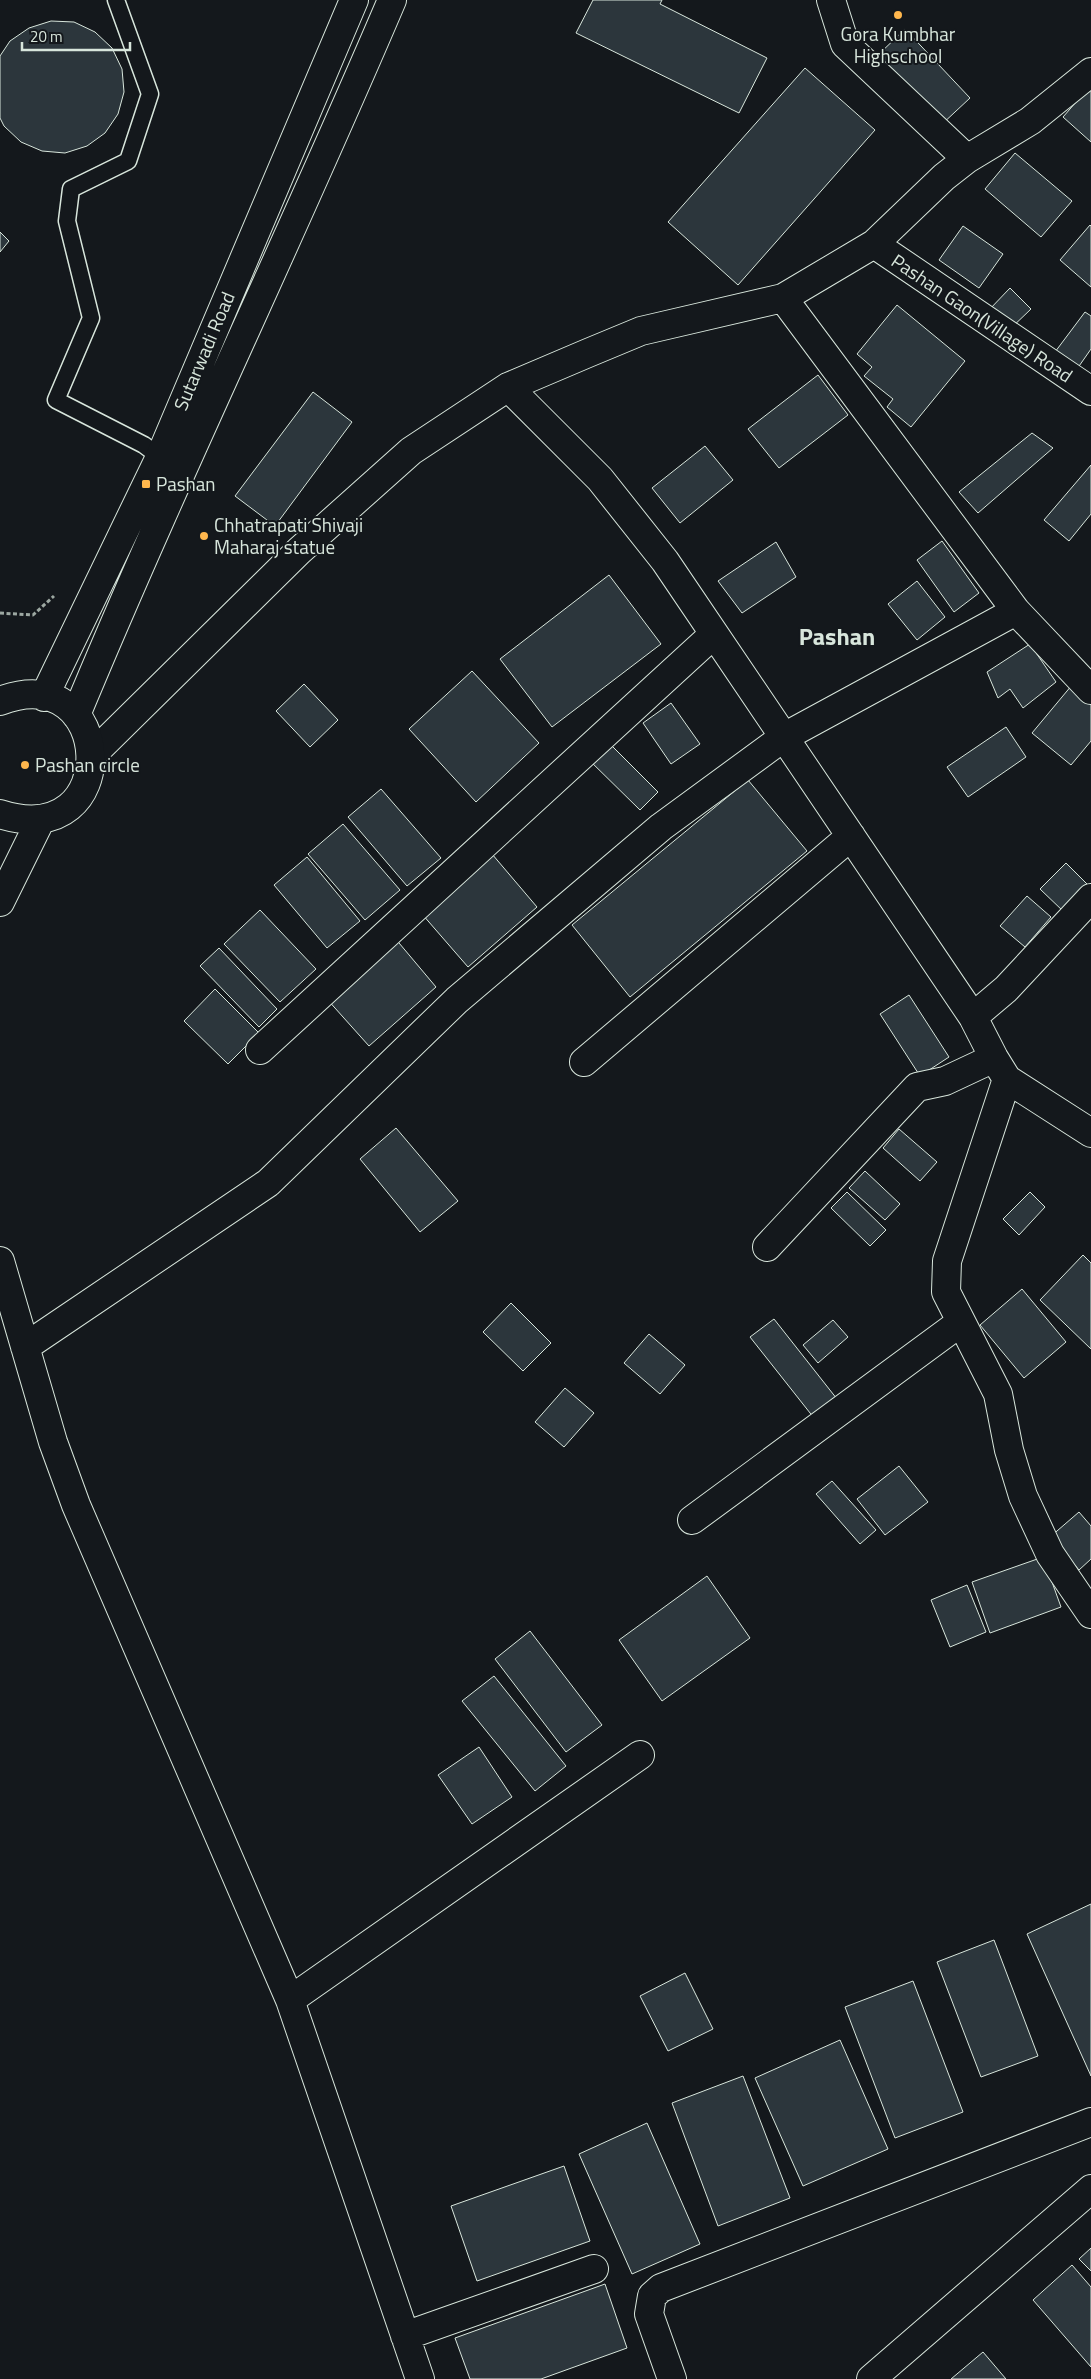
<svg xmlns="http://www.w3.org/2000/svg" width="1091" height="2379" viewBox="0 0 1091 2379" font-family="'Titillium Web',sans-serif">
<rect width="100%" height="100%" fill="#14181c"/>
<path fill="#2c363c" stroke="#d8e6dc" d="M593,0H662L660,4L767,58L739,113L576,33Z
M51,21L74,22L95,32L112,48L122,69L124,92L118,114L105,133L87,146L65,153L42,151L21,142L4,126L0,118V56L10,41L29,28Z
M905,29L970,98L940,126L876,57Z
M805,68L875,130L738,285L668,222Z
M1091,85V142L1063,117Z
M1015,153L1072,201L1041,237L985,189Z
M1090,225L1091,226V287L1060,260Z
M963,226L1003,254L979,288L939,260Z
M0,232L9,241L0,252Z
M1010,288L1031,309L1008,331L988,311Z
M897,305L965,361L911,427L887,407L893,399L864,376L872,367L857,354Z
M1085,312L1091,316V349L1077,369L1055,352Z
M818,375L848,415L779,468L748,429Z
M313,392L352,422L275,526L235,496Z
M1032,433L1053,448L978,513L959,492Z
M705,446L733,480L680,523L652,488Z
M1091,465V514L1069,541L1044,520Z
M942,541L979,593L954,612L917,560Z
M776,542L796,577L742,613L718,581Z
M609,575L661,644L552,727L500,659Z
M917,581L945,617L917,640L888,604Z
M1030,644L1056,682L1023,708L1010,689L998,698L987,672Z
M472,671L539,743L476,802L409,729Z
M304,684L338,720L310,747L276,711Z
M1072,685L1091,701V741L1071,765L1032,733Z
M671,703L700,744L671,764L643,723Z
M1006,727L1026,757L968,797L947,767Z
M603,737L658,792L640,810L584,755Z
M748,780L807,851L630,997L572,925Z
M381,789L441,858L407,886L348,817Z
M343,824L400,890L365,920L308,854Z
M492,854L537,907L468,967L422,914Z
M307,857L360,921L327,948L274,885Z
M1066,863L1090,887L1064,912L1040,889Z
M1027,896L1051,917L1025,947L1000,926Z
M260,910L316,969L280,1002L224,944Z
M394,937L436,987L369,1046L326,998Z
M219,948L277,1009L259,1027L200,966Z
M215,989L259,1033L228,1064L184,1021Z
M909,995L949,1057L920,1076L880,1014Z
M396,1128L458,1201L420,1232L360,1159Z
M899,1129L937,1162L920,1181L883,1148Z
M865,1171L900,1204L885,1220L849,1188Z
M847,1192L886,1230L870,1246L831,1208Z
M1030,1192L1045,1207L1019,1235L1003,1219Z
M1083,1255L1091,1263V1349L1040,1300Z
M1022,1289L1066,1342L1024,1378L980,1325Z
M511,1303L551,1343L523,1371L483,1332Z
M774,1319L837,1399L814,1418L750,1337Z
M833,1320L848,1337L818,1363L803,1345Z
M649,1334L685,1365L660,1394L624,1363Z
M565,1388L594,1413L564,1447L535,1422Z
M899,1466L928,1502L885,1535L857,1499Z
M832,1481L876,1530L860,1544L816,1494Z
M1079,1512L1091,1526V1559L1079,1570L1050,1537Z
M1043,1557L1061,1607L990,1633L972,1582Z
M707,1576L750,1638L662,1701L619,1640Z
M967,1585L986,1632L950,1647L931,1600Z
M530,1631L602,1725L566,1752L495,1659Z
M494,1676L566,1766L535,1791L462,1701Z
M479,1747L512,1797L472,1824L438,1775Z
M1091,1904V2076L1027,1934Z
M994,1940L1038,2056L981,2077L937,1962Z
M685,1973L713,2029L668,2051L640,1996Z
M913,1981L963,2112L895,2138L845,2007Z
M840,2040L888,2149L803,2186L755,2078Z
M743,2076L790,2198L718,2226L672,2103Z
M647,2123L700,2244L632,2274L579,2154Z
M564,2166L590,2241L477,2281L451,2206Z
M1091,2248V2271L1079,2259Z
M1072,2265L1091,2287V2367L1033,2300Z
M605,2284L627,2348L541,2379H470L455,2338Z
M983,2352L1006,2379H951Z"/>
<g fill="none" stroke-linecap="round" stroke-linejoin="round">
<g stroke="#d8e6dc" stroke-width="19">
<path id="service" d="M116,0L150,94L128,161L71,189L67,221L91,318L56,400L144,445L160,457"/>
</g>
<g stroke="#d8e6dc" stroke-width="30">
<path id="minor" d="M831,0L845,44L967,159
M874,244L1091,391
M783,298L1016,611L1091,690
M508,387L600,479L665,561L973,1017L994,1058L1007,1079L947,1261L946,1292L998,1394L1009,1450L1023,1496L1050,1554L1091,1614
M92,755L299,551L411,451L508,387L588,353L641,331L783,298L874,244L944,177L967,159L1030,121L1091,72
M973,1017L1006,989L1091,898
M260,1050L714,634
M584,1062L851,836
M1007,1079L1091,1133
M767,1247L917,1087L945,1081L994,1058
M0,1261L53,1442L76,1505L290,2000L420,2379
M25,1347L268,1183L457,1000L661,827L784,737L1016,611
M692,1520L961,1322
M290,2000L640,1755
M405,2336L594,2269
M672,2379L649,2314L652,2296L661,2288L1091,2122
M871,2379L1091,2189"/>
</g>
<g stroke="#d8e6dc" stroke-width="30">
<path id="secondary" d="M44,697L160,457L354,0
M0,701C116,656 125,854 0,814
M76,715C176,474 290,240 392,0
M0,902L41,819"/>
</g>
<path stroke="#9da8a2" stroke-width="3" stroke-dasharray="4 2.5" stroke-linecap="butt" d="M0,613L33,615L54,596"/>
<use href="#service" stroke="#14181c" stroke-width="16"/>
<use href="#minor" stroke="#14181c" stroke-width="28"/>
<use href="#secondary" stroke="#14181c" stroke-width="28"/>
</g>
<g fill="#ffb74d" stroke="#14181c" stroke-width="2">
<circle cx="898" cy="15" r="5"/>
<rect x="141" y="479" width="10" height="10" rx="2.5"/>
<circle cx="204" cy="536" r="5"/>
<circle cx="25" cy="765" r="5"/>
</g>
<g text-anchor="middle" stroke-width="4" stroke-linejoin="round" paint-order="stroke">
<g font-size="19" fill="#d8e6dc" stroke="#14181c" text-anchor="start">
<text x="898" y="41" text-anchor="middle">Gora Kumbhar<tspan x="898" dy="22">Highschool</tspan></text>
<text x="156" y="491">Pashan</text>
<text x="214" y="532">Chhatrapati Shivaji<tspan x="214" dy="22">Maharaj statue</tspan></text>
<text x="35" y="772">Pashan circle</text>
</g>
<g font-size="19" fill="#d8e6dc" stroke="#14181c">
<text transform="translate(982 318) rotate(34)" y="7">Pashan Gaon(Village) Road</text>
<text transform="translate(204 351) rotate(-67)" y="7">Sutarwadi Road</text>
</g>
<g font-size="24" font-weight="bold" fill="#d8e6dc" stroke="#14181c">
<text x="837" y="645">Pashan</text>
</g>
</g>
<path d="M22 42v8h108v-8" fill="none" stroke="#d8e6dc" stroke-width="2.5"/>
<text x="30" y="42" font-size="15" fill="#d8e6dc" stroke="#14181c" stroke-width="4" paint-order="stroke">20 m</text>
</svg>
